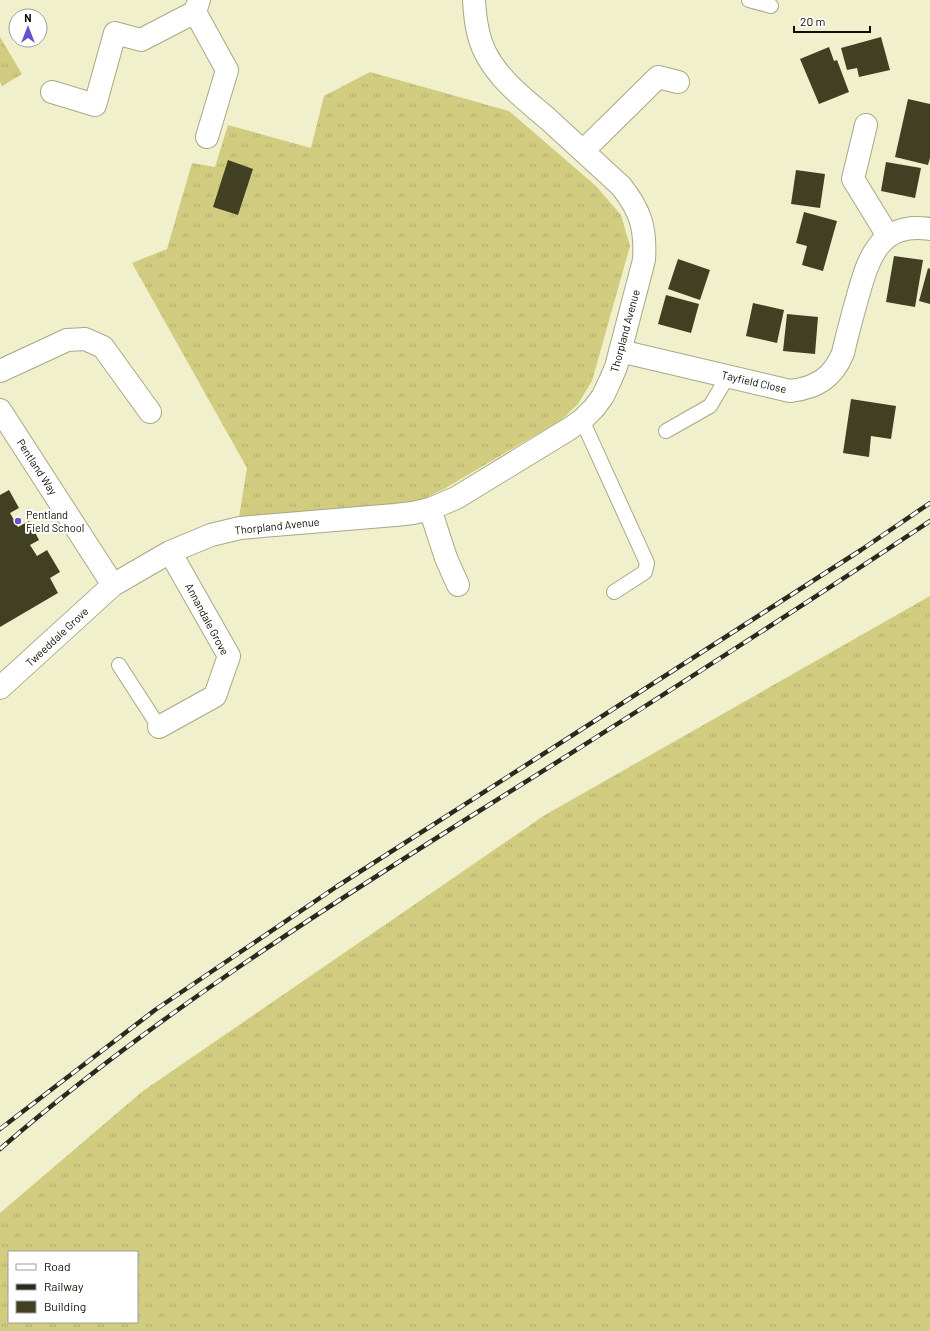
<svg xmlns="http://www.w3.org/2000/svg" width="930" height="1331" viewBox="0 0 930 1331" font-family="Barlow,sans-serif">
<defs>
<pattern id="grass-tufts" width="24" height="20" patternUnits="userSpaceOnUse"><rect width="24" height="20" fill="#d1cc80"/><path d="M3 7l-1-3M5 7V3M7 7l1-3M15 17l-1-3M17 17v-4M19 17l1-3" fill="none" stroke="#b2ae6d"/></pattern>
</defs>
<rect width="100%" height="100%" fill="#f1f0cc"/>
<path fill="url(#grass-tufts)" fill-rule="evenodd" d="M0,37L22,74L2,86L0,82Z
M370,72L509,111L596,186L621,215L630,246L592,381L578,404L561,420L444,489L419,501L389,508L239,517L247,468L132,263L167,249L192,163L215,167L228,125L311,148L324,96Z
M930,596V1331H0V1213L143,1091L545,815ZM9,1252H137V1322H9Z"/>
<path fill="#424022" d="M881,37L890,70L859,77L857,68L847,70L841,48Z
M829,47L834,61L837,60L849,92L819,104L800,59Z
M908,99L930,104V158L928,165L895,157Z
M228,160L253,169L238,215L213,207Z
M886,162L921,168L915,198L881,191Z
M796,170L825,174L820,208L791,204Z
M804,212L837,221L823,271L802,265L807,246L796,243Z
M894,256L923,260L915,307L886,302Z
M678,259L710,270L700,300L668,289Z
M928,268L930,269V304L919,301Z
M666,295L699,304L691,333L658,324Z
M753,303L784,310L777,343L746,336Z
M787,314L818,317L815,354L783,351Z
M851,399L896,406L891,439L871,436L869,457L843,453Z
M9,490L19,508L10,513L18,527L29,521L39,540L30,545L37,556L47,550L60,572L50,578L58,593L0,627V495Z"/>
<g fill="none" stroke-linecap="round" stroke-linejoin="round">
<g stroke="#a9a786" stroke-width="16">
<path id="service" d="M749,0L771,6
M582,420L647,563L645,572L614,592
M666,431L710,406L728,376
M119,665L159,727"/>
</g>
<g stroke="#a9a786" stroke-width="24">
<path id="minor" d="M195,12L227,70L207,137
M52,92L95,105L115,33L141,40L195,12L199,0
M866,125L853,179L888,236
M583,151L658,77L678,82
M620,351L790,391C816,388 833,378 843,353C847,335 852,317 857,299C868,259 879,221 930,229
M0,371L67,340L85,339L103,347L150,412
M0,410L113,585
M430,509L446,558L458,585
M0,688L113,585L170,552L211,535L240,528L395,515L413,513L430,509L456,498L569,429L582,420L594,408L603,396L610,381L616,367L644,260C646,229 641,211 621,186C597,164 573,142 549,120C526,100 500,81 486,54C477,37 475,18 474,0
M159,727L215,696L229,656L170,552"/>
</g>
<use href="#service" stroke="#fff" stroke-width="14"/>
<use href="#minor" stroke="#fff" stroke-width="22"/>
<g stroke="#2a2a1c" stroke-width="4.5">
<path id="rail" d="M0,1129L155,1010L336,887L861,550L930,503
M0,1149C149,1020 317,913 484,808C634,714 783,619 930,521"/>
</g>
<use href="#rail" stroke="#fff" stroke-width="3" stroke-dasharray="9" stroke-linecap="butt"/>
</g>
<circle fill="#6553cc" stroke="#fff" stroke-width="1.5" cx="18" cy="521" r="4"/>
<g text-anchor="middle" stroke-width="4" stroke-linejoin="round" paint-order="stroke">
<g font-size="11" fill="#0d0d03" stroke="#fff">
<text transform="translate(625 331) rotate(-75)" y="4">Thorpland Avenue</text>
<text transform="translate(754 382) rotate(13)" y="4">Tayfield Close</text>
<text transform="translate(37 467) rotate(57)" y="4">Pentland Way</text>
<text transform="translate(277 526) rotate(-6)" y="4">Thorpland Avenue</text>
<text transform="translate(207 619) rotate(62)" y="4">Annandale Grove</text>
<text transform="translate(57 637) rotate(-43)" y="4">Tweeddale Grove</text>
</g>
<g font-size="11" fill="#0d0d03" stroke="#fff" text-anchor="start">
<text x="26" y="519">Pentland<tspan x="26" dy="13">Field School</tspan></text>
</g>
</g>
<rect x="8" y="1251" width="130" height="72" fill="#ffffff" stroke="#9e9e9a"/>
<rect x="16" y="1264" width="20" height="6" fill="#ffffff" stroke="#9e9e9a"/>
<text x="44" y="1271" font-size="12" fill="#0d0d03">Road</text>
<rect x="16" y="1284" width="20" height="6" fill="#2a2a1c" stroke="#9e9e9a"/>
<text x="44" y="1291" font-size="12" fill="#0d0d03">Railway</text>
<rect x="16" y="1301" width="20" height="12" fill="#424022" stroke="#9e9e9a"/>
<text x="44" y="1311" font-size="12" fill="#0d0d03">Building</text>
<g transform="translate(28 28)"><circle r="19" fill="#ffffff" stroke="#9e9e9a"/>
<path d="M0-3L7 15L0 10L-7 15Z" fill="#6553cc"/>
<text y="-6" font-size="11" font-weight="bold" text-anchor="middle" fill="#0d0d03">N</text>
</g>
<path d="M794 26v6h76v-6" fill="none" stroke="#0d0d03" stroke-width="2"/>
<text x="800" y="26" font-size="12" fill="#0d0d03" stroke="#ffffff" stroke-width="3" paint-order="stroke">20 m</text>
</svg>
